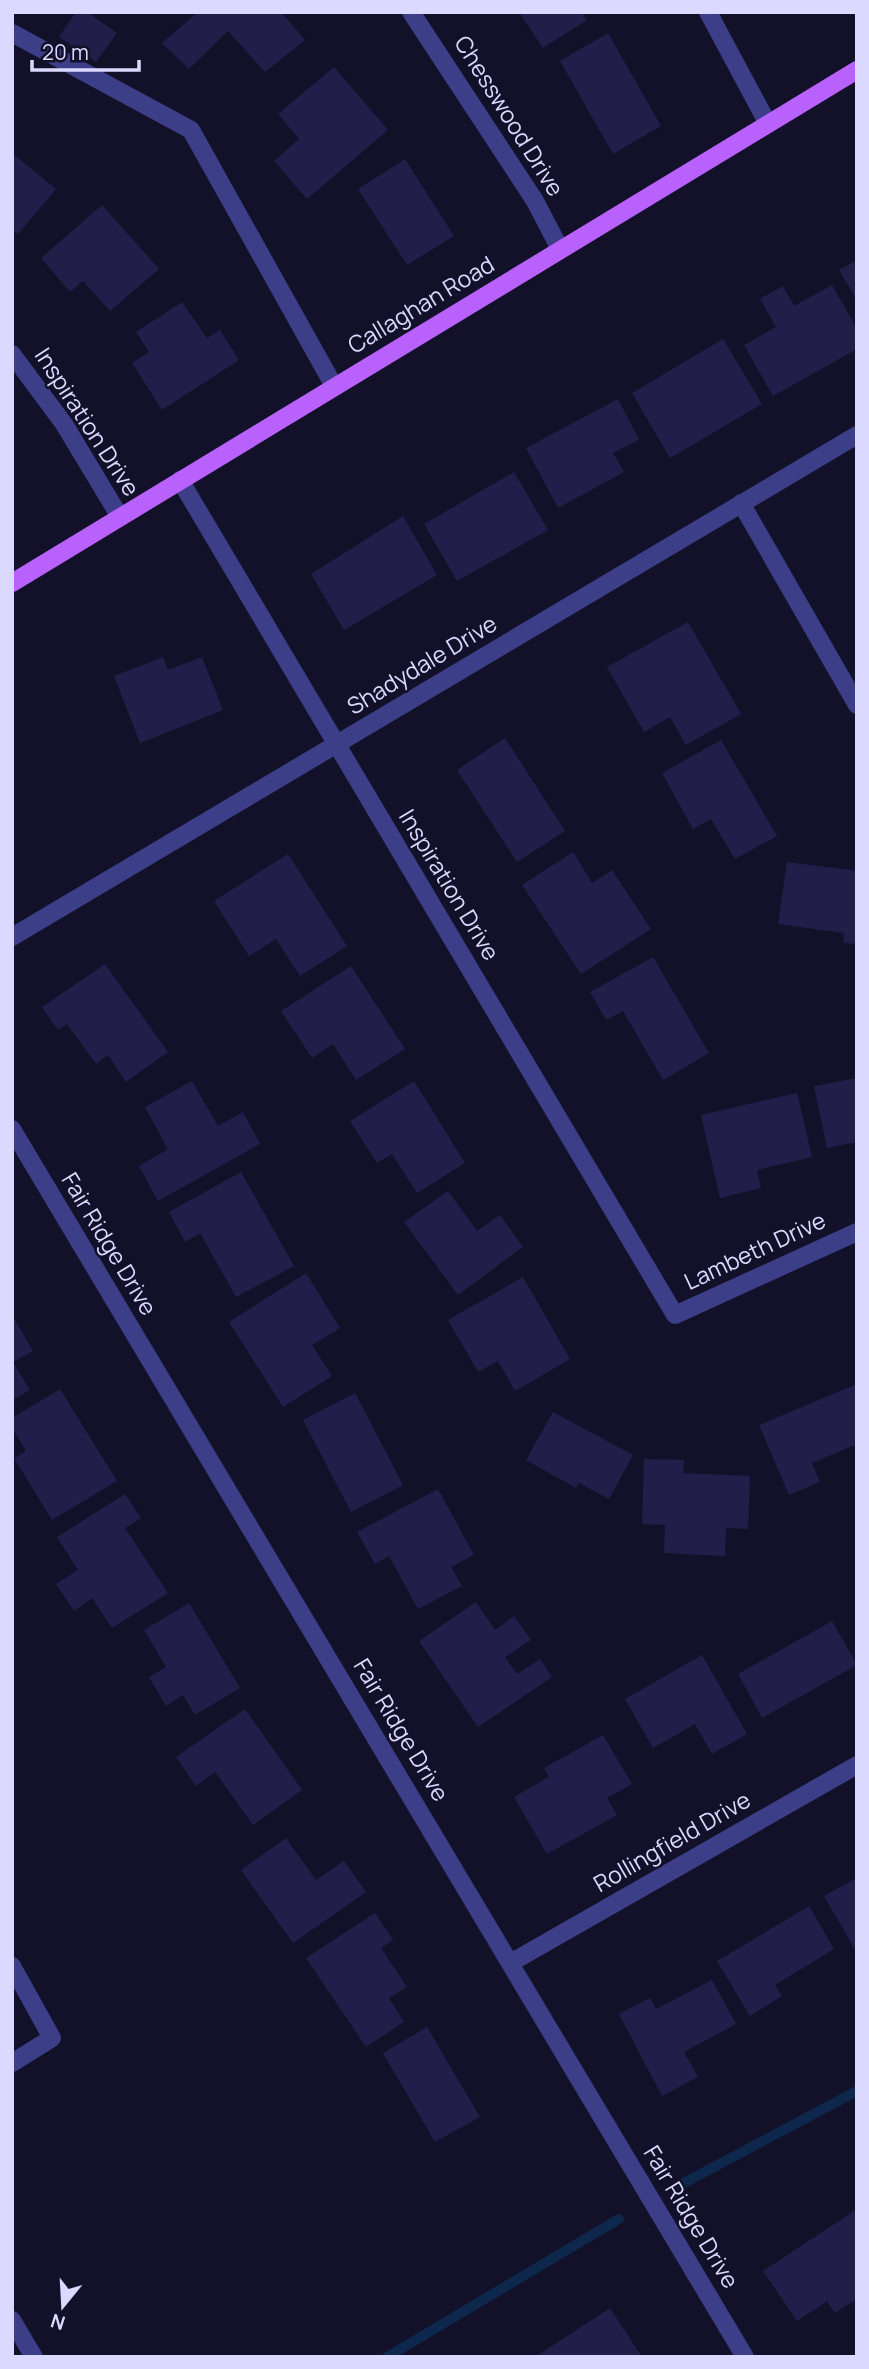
<svg xmlns="http://www.w3.org/2000/svg" width="869" height="2369" viewBox="0 0 869 2369" font-family="Manrope,sans-serif">
<rect width="100%" height="100%" fill="#131129"/>
<g fill="none" stroke-linecap="round" stroke-linejoin="round">
<path stroke="#0d284c" stroke-width="10" d="M680,2185L857,2091
M387,2357L619,2219"/>
</g>
<path fill="#231d4a" d="M76,12H87L117,33L96,62L59,37Z
M198,12H281L305,40L265,72L228,31L189,69L162,43Z
M519,12H581L587,20L543,48Z
M608,33L661,126L613,154L560,61Z
M334,67L388,130L307,199L274,161L299,139L278,114Z
M12,153L56,189L18,234L12,229Z
M405,159L454,236L407,265L358,189Z
M102,205L159,269L110,311L83,281L70,292L41,258Z
M857,260V300L839,270Z
M832,285L857,329V349L773,396L744,345L776,327L760,299L783,286L794,306Z
M182,302L207,338L220,330L239,360L162,410L132,363L149,352L136,332Z
M723,339L762,404L670,458L632,393Z
M618,399L639,440L613,453L624,472L558,508L526,448Z
M514,472L548,530L457,581L424,524Z
M403,516L437,575L344,630L311,574Z
M688,622L741,714L686,745L670,717L644,732L607,667Z
M163,657L168,670L202,657L223,710L140,743L114,676Z
M505,738L565,831L517,862L457,770Z
M721,740L777,836L735,859L711,819L693,829L662,773Z
M573,852L592,883L612,870L651,929L581,974L522,885Z
M288,854L347,946L300,976L276,939L249,956L214,901Z
M787,862L857,871V944L843,943L844,933L778,924Z
M653,957L709,1053L663,1080L623,1011L606,1020L590,992Z
M105,964L168,1052L126,1082L108,1055L96,1064L67,1024L58,1030L42,1007Z
M351,966L405,1049L356,1080L333,1044L312,1058L281,1011Z
M857,1078V1142L827,1148L814,1086Z
M192,1081L218,1126L243,1112L260,1144L158,1201L139,1166L168,1149L145,1107Z
M414,1081L465,1163L417,1193L392,1154L377,1163L350,1121Z
M797,1093L812,1157L757,1170L761,1188L720,1198L701,1115Z
M241,1172L294,1266L236,1297L200,1233L185,1242L169,1212Z
M448,1191L477,1231L500,1215L523,1247L458,1295L404,1222Z
M306,1273L340,1328L312,1345L332,1376L283,1407L229,1322Z
M523,1277L570,1359L515,1391L498,1361L478,1372L448,1320Z
M12,1315L33,1351L13,1362L30,1390L12,1400Z
M857,1384V1444L812,1463L820,1482L789,1495L759,1425Z
M60,1389L117,1481L52,1520L14,1458L26,1451L12,1428V1418Z
M355,1393L403,1485L351,1512L303,1420Z
M553,1412L633,1455L609,1499L579,1483L576,1488L526,1460Z
M644,1459L684,1460L683,1473L750,1476L748,1529L726,1528L725,1556L664,1553L665,1525L642,1524Z
M438,1489L474,1555L451,1567L462,1586L418,1609L389,1556L375,1564L357,1532Z
M125,1494L141,1518L125,1528L168,1593L112,1628L92,1598L74,1611L56,1584L78,1570L57,1537Z
M476,1602L495,1630L514,1616L531,1640L505,1657L517,1674L540,1659L552,1677L478,1727L419,1641Z
M189,1603L240,1688L195,1715L183,1695L166,1706L149,1677L166,1667L144,1630Z
M832,1621L857,1665L762,1718L738,1674Z
M702,1655L747,1734L712,1754L695,1724L653,1748L625,1699Z
M245,1709L302,1790L253,1825L215,1772L196,1786L176,1757Z
M603,1735L632,1784L607,1798L617,1815L547,1854L514,1797L549,1777L544,1768Z
M286,1838L316,1880L344,1861L366,1892L293,1943L241,1870Z
M857,1878V1953L824,1896Z
M809,1906L834,1949L775,1985L782,1996L750,2016L717,1961Z
M375,1913L393,1940L381,1948L407,1987L389,1998L404,2022L366,2047L306,1958Z
M712,1980L736,2024L684,2052L698,2077L662,2096L619,2014L650,1998L656,2009Z
M427,2027L480,2117L435,2142L383,2053Z
M857,2209V2299L835,2313L827,2301L797,2321L763,2271Z
M610,2308L642,2357H535Z"/>
<g fill="none" stroke-linecap="round" stroke-linejoin="round">
<path stroke="#3c3e88" stroke-width="18" d="M411,12L535,201L560,249
M708,12L768,124
M12,33L191,130L334,386
M12,354L64,424L120,517
M180,480L675,1315L857,1232
M741,503L857,705
M12,937L857,435
M12,1129L745,2357
M512,1962L857,1765
M12,1966L52,2038L12,2063
M12,2320L34,2357"/>
<path stroke="#b961fd" stroke-width="18" d="M12,583L857,70"/>
</g>
<g text-anchor="middle" stroke-width="5" stroke-linejoin="round" paint-order="stroke">
<g font-size="23" fill="#dbd9ff" stroke="#131129">
<text transform="translate(509 116) rotate(58)" y="8">Chesswood Drive</text>
<text transform="translate(421 305) rotate(-31)" y="8">Callaghan Road</text>
<text transform="translate(87 422) rotate(57)" y="8">Inspiration Drive</text>
<text transform="translate(422 665) rotate(-31)" y="8">Shadydale Drive</text>
<text transform="translate(449 885) rotate(59)" y="8">Inspiration Drive</text>
<text transform="translate(109 1244) rotate(59)" y="8">Fair Ridge Drive</text>
<text transform="translate(755 1251) rotate(-25)" y="8">Lambeth Drive</text>
<text transform="translate(401 1730) rotate(59)" y="8">Fair Ridge Drive</text>
<text transform="translate(672 1842) rotate(-30)" y="8">Rollingfield Drive</text>
<text transform="translate(691 2217) rotate(59)" y="8">Fair Ridge Drive</text>
</g>
</g>
<rect width="869" height="2369" fill="none" stroke="#dbd9ff" stroke-width="28"/>
<g transform="translate(63 2306) rotate(198)" stroke="#131129" stroke-width="5" paint-order="stroke">
<path d="M0-5L12 26L0 18L-12 26Z" fill="#dbd9ff"/>
<text y="-10" font-size="19" font-weight="bold" text-anchor="middle" fill="#dbd9ff">N</text>
</g>
<path d="M32 60v10h107v-10" fill="none" stroke="#dbd9ff" stroke-width="3.5"/>
<text x="42" y="60" font-size="21" fill="#dbd9ff" stroke="#131129" stroke-width="5" paint-order="stroke">20 m</text>
</svg>
